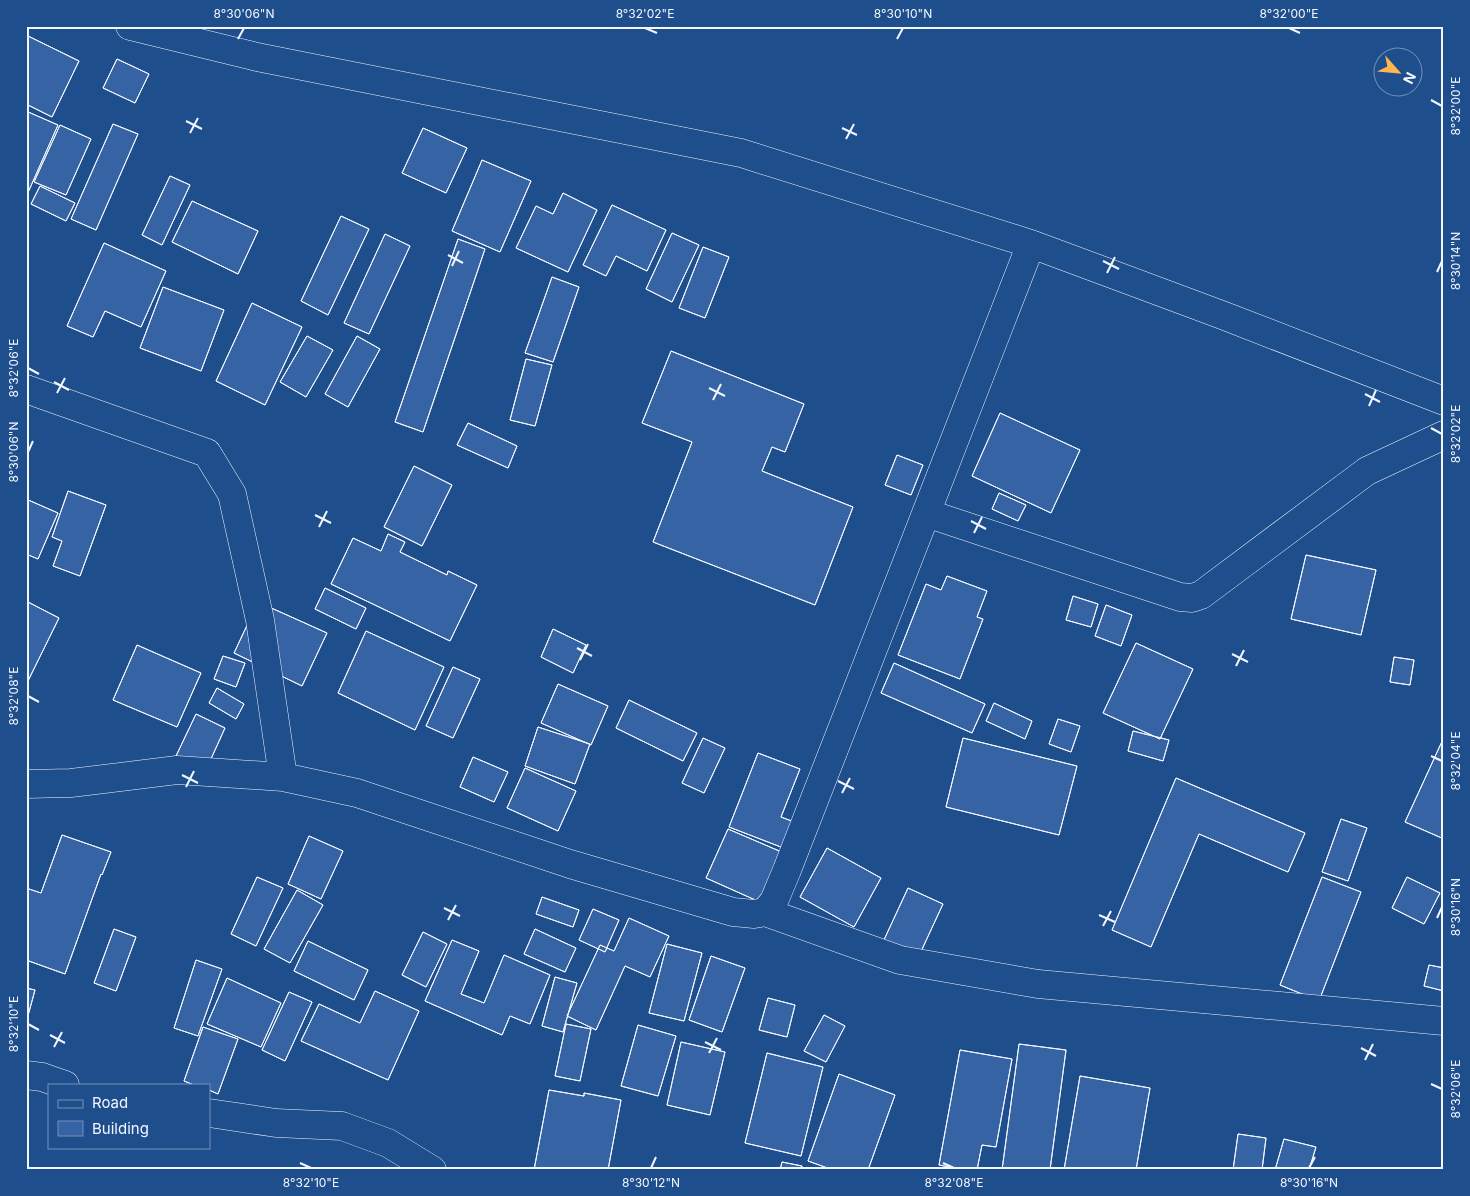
<svg xmlns="http://www.w3.org/2000/svg" width="1470" height="1196" viewBox="0 0 1470 1196" font-family="Inter,sans-serif">
<rect width="100%" height="100%" fill="#1f4e8c"/>
<path fill="#3563a3" stroke="#f2f6ff" d="M26,35L79,61L52,117L26,104Z
M26,35L79,61L52,117L26,104Z
M117,59L149,74L135,103L103,88Z
M117,59L149,74L135,103L103,88Z
M26,111L58,125L26,197Z
M26,111L58,125L26,197Z
M113,124L138,134L96,230L71,219Z
M113,124L138,134L96,230L71,219Z
M60,125L91,139L66,195L34,182Z
M60,125L91,139L66,195L34,182Z
M423,128L467,148L446,193L402,173Z
M423,128L467,148L446,193L402,173Z
M482,160L531,181L500,252L452,231Z
M482,160L531,181L500,252L452,231Z
M170,176L190,185L162,245L142,235Z
M170,176L190,185L162,245L142,235Z
M40,186L75,203L66,221L31,204Z
M40,186L75,203L66,221L31,204Z
M563,193L597,210L568,272L516,248L536,206L553,214Z
M563,193L597,210L568,272L516,248L536,206L553,214Z
M192,201L258,231L238,274L172,242Z
M192,201L258,231L238,274L172,242Z
M612,205L666,230L647,271L616,256L606,276L583,265Z
M612,205L666,230L647,271L616,256L606,276L583,265Z
M341,216L369,229L328,315L301,301Z
M341,216L369,229L328,315L301,301Z
M672,233L699,245L672,302L646,289Z
M672,233L699,245L672,302L646,289Z
M385,234L410,246L369,334L344,323Z
M385,234L410,246L369,334L344,323Z
M458,239L485,249L423,432L395,422Z
M458,239L485,249L423,432L395,422Z
M104,243L166,271L141,327L105,311L93,337L67,326Z
M104,243L166,271L141,327L105,311L93,337L67,326Z
M703,247L729,257L705,318L679,308Z
M703,247L729,257L705,318L679,308Z
M552,277L579,287L553,362L525,353Z
M552,277L579,287L553,362L525,353Z
M163,287L224,310L201,371L140,348Z
M163,287L224,310L201,371L140,348Z
M252,303L302,327L265,405L216,381Z
M252,303L302,327L265,405L216,381Z
M307,336L333,350L306,397L280,382Z
M307,336L333,350L306,397L280,382Z
M357,336L380,349L348,407L325,394Z
M357,336L380,349L348,407L325,394Z
M671,351L804,404L785,452L772,447L762,471L853,507L815,605L653,542L692,442L642,423Z
M671,351L804,404L785,452L772,447L762,471L853,507L815,605L653,542L692,442L642,423Z
M526,359L552,365L535,426L510,420Z
M526,359L552,365L535,426L510,420Z
M1000,413L1080,450L1051,513L972,476Z
M1000,413L1080,450L1051,513L972,476Z
M468,423L517,446L508,468L457,445Z
M468,423L517,446L508,468L457,445Z
M897,455L923,465L911,495L885,485Z
M897,455L923,465L911,495L885,485Z
M414,466L452,485L422,546L384,527Z
M414,466L452,485L422,546L384,527Z
M68,491L106,505L80,576L53,566L62,541L52,537Z
M68,491L106,505L80,576L53,566L62,541L52,537Z
M999,493L1026,505L1018,521L992,509Z
M999,493L1026,505L1018,521L992,509Z
M26,499L58,513L38,559L26,554Z
M26,499L58,513L38,559L26,554Z
M388,534L405,542L400,552L447,575L448,571L477,585L450,641L331,584L353,538L381,551Z
M388,534L405,542L400,552L447,575L448,571L477,585L450,641L331,584L353,538L381,551Z
M1306,555L1376,570L1361,635L1291,619Z
M1306,555L1376,570L1361,635L1291,619Z
M947,576L987,591L977,617L983,619L960,679L898,655L926,584L941,590Z
M947,576L987,591L977,617L983,619L960,679L898,655L926,584L941,590Z
M325,588L366,608L356,629L315,609Z
M325,588L366,608L356,629L315,609Z
M1073,596L1098,604L1091,627L1066,620Z
M1073,596L1098,604L1091,627L1066,620Z
M26,601L59,618L26,685Z
M26,601L59,618L26,685Z
M258,602L327,633L302,686L234,653Z
M258,602L327,633L302,686L234,653Z
M1106,605L1132,615L1121,646L1095,636Z
M1106,605L1132,615L1121,646L1095,636Z
M553,629L586,645L573,673L541,657Z
M553,629L586,645L573,673L541,657Z
M366,631L444,667L415,730L338,693Z
M366,631L444,667L415,730L338,693Z
M1136,643L1193,669L1160,739L1103,713Z
M1136,643L1193,669L1160,739L1103,713Z
M137,645L201,673L177,727L113,700Z
M137,645L201,673L177,727L113,700Z
M223,656L245,663L236,687L214,679Z
M223,656L245,663L236,687L214,679Z
M1394,657L1414,660L1410,685L1390,682Z
M1394,657L1414,660L1410,685L1390,682Z
M894,663L985,704L972,733L881,693Z
M894,663L985,704L972,733L881,693Z
M453,667L480,679L453,738L426,726Z
M453,667L480,679L453,738L426,726Z
M558,684L608,706L591,745L541,723Z
M558,684L608,706L591,745L541,723Z
M217,688L244,704L236,719L209,703Z
M217,688L244,704L236,719L209,703Z
M629,700L697,733L683,761L616,728Z
M629,700L697,733L683,761L616,728Z
M994,703L1032,721L1025,739L986,721Z
M994,703L1032,721L1025,739L986,721Z
M196,714L225,728L206,770L176,756Z
M196,714L225,728L206,770L176,756Z
M1058,719L1080,726L1071,752L1049,744Z
M1058,719L1080,726L1071,752L1049,744Z
M538,727L590,744L575,784L525,766Z
M538,727L590,744L575,784L525,766Z
M1133,731L1169,740L1163,761L1128,751Z
M1133,731L1169,740L1163,761L1128,751Z
M1444,737V839L1405,822Z
M1444,737V839L1405,822Z
M703,738L725,748L704,793L682,783Z
M703,738L725,748L704,793L682,783Z
M963,738L1077,766L1059,835L946,807Z
M963,738L1077,766L1059,835L946,807Z
M758,753L800,769L781,817L797,823L786,849L729,827Z
M758,753L800,769L781,817L797,823L786,849L729,827Z
M473,757L508,772L494,802L460,787Z
M473,757L508,772L494,802L460,787Z
M525,768L576,791L558,831L507,808Z
M525,768L576,791L558,831L507,808Z
M1176,778L1305,833L1288,872L1199,834L1151,947L1112,930Z
M1176,778L1305,833L1288,872L1199,834L1151,947L1112,930Z
M1341,819L1367,828L1348,881L1322,872Z
M1341,819L1367,828L1348,881L1322,872Z
M728,829L784,853L762,903L706,878Z
M728,829L784,853L762,903L706,878Z
M62,835L111,852L102,875L101,874L65,974L26,960V888L41,893Z
M62,835L111,852L102,875L101,874L65,974L26,960V888L41,893Z
M309,836L343,851L321,899L288,884Z
M309,836L343,851L321,899L288,884Z
M827,848L881,878L854,927L800,897Z
M827,848L881,878L854,927L800,897Z
M257,877L283,888L256,946L231,934Z
M257,877L283,888L256,946L231,934Z
M1322,877L1361,892L1319,1001L1280,985Z
M1322,877L1361,892L1319,1001L1280,985Z
M1407,877L1440,893L1424,924L1392,908Z
M1407,877L1440,893L1424,924L1392,908Z
M908,888L943,904L918,958L883,942Z
M908,888L943,904L918,958L883,942Z
M297,890L323,905L290,963L264,949Z
M297,890L323,905L290,963L264,949Z
M542,897L579,910L573,927L536,914Z
M542,897L579,910L573,927L536,914Z
M593,909L619,920L605,952L579,940Z
M593,909L619,920L605,952L579,940Z
M629,918L669,936L650,977L625,966L596,1030L567,1016L600,945L614,951Z
M629,918L669,936L650,977L625,966L596,1030L567,1016L600,945L614,951Z
M114,929L136,937L116,991L94,983Z
M114,929L136,937L116,991L94,983Z
M535,929L576,948L565,972L524,954Z
M535,929L576,948L565,972L524,954Z
M423,932L447,944L426,987L402,975Z
M423,932L447,944L426,987L402,975Z
M452,940L479,951L461,994L484,1003L504,955L550,975L530,1024L510,1016L502,1035L425,1001Z
M452,940L479,951L461,994L484,1003L504,955L550,975L530,1024L510,1016L502,1035L425,1001Z
M308,941L368,970L354,1000L294,971Z
M308,941L368,970L354,1000L294,971Z
M667,944L702,953L684,1021L649,1013Z
M667,944L702,953L684,1021L649,1013Z
M711,956L745,968L722,1032L689,1020Z
M711,956L745,968L722,1032L689,1020Z
M196,960L222,969L198,1036L174,1028Z
M196,960L222,969L198,1036L174,1028Z
M1429,965L1444,968V991L1424,986Z
M1429,965L1444,968V991L1424,986Z
M555,977L577,983L563,1032L542,1026Z
M555,977L577,983L563,1032L542,1026Z
M227,978L281,1003L261,1047L207,1024Z
M227,978L281,1003L261,1047L207,1024Z
M26,988L35,990L26,1023Z
M26,988L35,990L26,1023Z
M375,991L419,1011L388,1080L301,1041L319,1004L360,1023Z
M375,991L419,1011L388,1080L301,1041L319,1004L360,1023Z
M289,992L312,1002L285,1061L262,1050Z
M289,992L312,1002L285,1061L262,1050Z
M768,998L795,1005L787,1037L759,1030Z
M768,998L795,1005L787,1037L759,1030Z
M824,1015L845,1026L826,1062L804,1051Z
M824,1015L845,1026L826,1062L804,1051Z
M566,1024L591,1029L580,1081L555,1076Z
M566,1024L591,1029L580,1081L555,1076Z
M638,1025L676,1036L658,1096L621,1086Z
M638,1025L676,1036L658,1096L621,1086Z
M203,1027L238,1039L218,1094L209,1090V1085H194L184,1081Z
M203,1027L238,1039L218,1094L209,1090V1085H194L184,1081Z
M681,1042L725,1052L710,1115L667,1105Z
M681,1042L725,1052L710,1115L667,1105Z
M1019,1044L1066,1050L1050,1170H1002Z
M1019,1044L1066,1050L1050,1170H1002Z
M960,1050L1012,1059L996,1147L982,1145L977,1170H965L939,1165Z
M960,1050L1012,1059L996,1147L982,1145L977,1170H965L939,1165Z
M767,1053L823,1067L801,1156L745,1143Z
M767,1053L823,1067L801,1156L745,1143Z
M839,1074L895,1095L868,1170H833L808,1161Z
M839,1074L895,1095L868,1170H833L808,1161Z
M1080,1076L1150,1088L1136,1170H1064Z
M1080,1076L1150,1088L1136,1170H1064Z
M549,1090L584,1096V1093L621,1100L608,1170H534Z
M549,1090L584,1096V1093L621,1100L608,1170H534Z
M1238,1134L1266,1138L1262,1170H1233Z
M1238,1134L1266,1138L1262,1170H1233Z
M1284,1139L1316,1147L1309,1170H1275Z
M1284,1139L1316,1147L1309,1170H1275Z
M782,1162L802,1166L801,1170H780Z
M782,1162L802,1166L801,1170H780Z"/>
<g fill="none" stroke-linecap="round" stroke-linejoin="round">
<g stroke="#f2f6ff" stroke-width="29">
<path id="minor" d="M130,26L257,57L741,153L1031,244L1222,315L1444,401
M26,389L207,453L232,494L260,620L283,777
M926,513L1180,597L1192,598L1201,595L1367,471L1444,435
M26,784L71,783L177,770L283,777L357,793L570,864L733,912L754,914L765,912L774,901L787,870L1031,244
M765,912L900,960L1038,984L1444,1021
M26,1075L42,1077L65,1085
M209,1113L276,1123L342,1126L388,1143L432,1170"/>
</g>
<use href="#minor" stroke="#1f4e8c" stroke-width="28"/>
</g>
<path fill="none" stroke="#f2f6ff" stroke-width="2" d="M645,28L657,33M1289,28L1300,33M238,39L244,28M897,39L903,28M1431,100L1442,106M186,121L202,129M842,128L857,135M190,133L198,118M846,139L854,124M448,255L463,263M1103,261L1119,269M452,266L459,251M1437,272L1442,261M1107,273L1115,257M28,368L39,374M54,382L69,390M709,388L725,396M57,393L65,378M1365,394L1380,402M713,400L721,384M1369,406L1376,390M1431,428L1442,434M28,452L33,441M315,515L331,523M971,521L986,529M319,527L327,511M974,533L982,517M577,648L592,656M1232,654L1248,662M580,660L588,644M1236,666L1244,650M28,696L39,702M1431,756L1442,761M182,775L198,783M838,781L854,789M186,787L194,771M842,793L850,778M444,908L460,916M1099,915L1115,922M1437,918L1442,907M448,920L456,905M1103,926L1111,911M28,1024L39,1030M50,1035L65,1043M705,1042L721,1050M54,1047L62,1032M1361,1048L1376,1056M709,1053L717,1038M1365,1060L1373,1044M1431,1084L1442,1089M300,1163L311,1168M943,1163L954,1168M651,1168L656,1157M1309,1168L1315,1157"/>
<rect width="1470" height="1196" fill="none" stroke="#1f4e8c" stroke-width="55"/>
<rect x="48" y="1084" width="162" height="65" fill="#1f4e8c" stroke="#7391ba"/>
<rect x="58" y="1100" width="25" height="8" fill="#1f4e8c" stroke="#7391ba"/>
<text x="92" y="1108" font-size="15" fill="#f2f6ff">Road</text>
<rect x="58" y="1121" width="25" height="15" fill="#3563a3" stroke="#7391ba"/>
<text x="92" y="1134" font-size="15" fill="#f2f6ff">Building</text>
<g transform="translate(1398 72) rotate(117)"><circle r="24" fill="#1f4e8c" stroke="#7391ba"/>
<path d="M0-4L9 19L0 12L-9 19Z" fill="#ffb74d"/>
<text y="-8" font-size="14" font-weight="bold" text-anchor="middle" fill="#f2f6ff">N</text>
</g>
<rect x="28" y="28" width="1414" height="1140" fill="none" stroke="#f2f6ff" stroke-width="2"/>
<g font-size="12" text-anchor="middle" fill="#f2f6ff">
<text x="244" y="18">8°30'06"N</text>
<text x="645" y="18">8°32'02"E</text>
<text x="903" y="18">8°30'10"N</text>
<text x="1289" y="18">8°32'00"E</text>
<text transform="translate(1456 106) rotate(-90)" y="4">8°32'00"E</text>
<text transform="translate(1456 261) rotate(-90)" y="4">8°30'14"N</text>
<text transform="translate(14 368) rotate(-90)" y="4">8°32'06"E</text>
<text transform="translate(1456 434) rotate(-90)" y="4">8°32'02"E</text>
<text transform="translate(14 452) rotate(-90)" y="4">8°30'06"N</text>
<text transform="translate(14 696) rotate(-90)" y="4">8°32'08"E</text>
<text transform="translate(1456 761) rotate(-90)" y="4">8°32'04"E</text>
<text transform="translate(1456 907) rotate(-90)" y="4">8°30'16"N</text>
<text transform="translate(14 1024) rotate(-90)" y="4">8°32'10"E</text>
<text transform="translate(1456 1089) rotate(-90)" y="4">8°32'06"E</text>
<text x="311" y="1187">8°32'10"E</text>
<text x="651" y="1187">8°30'12"N</text>
<text x="954" y="1187">8°32'08"E</text>
<text x="1309" y="1187">8°30'16"N</text>
</g>
</svg>
